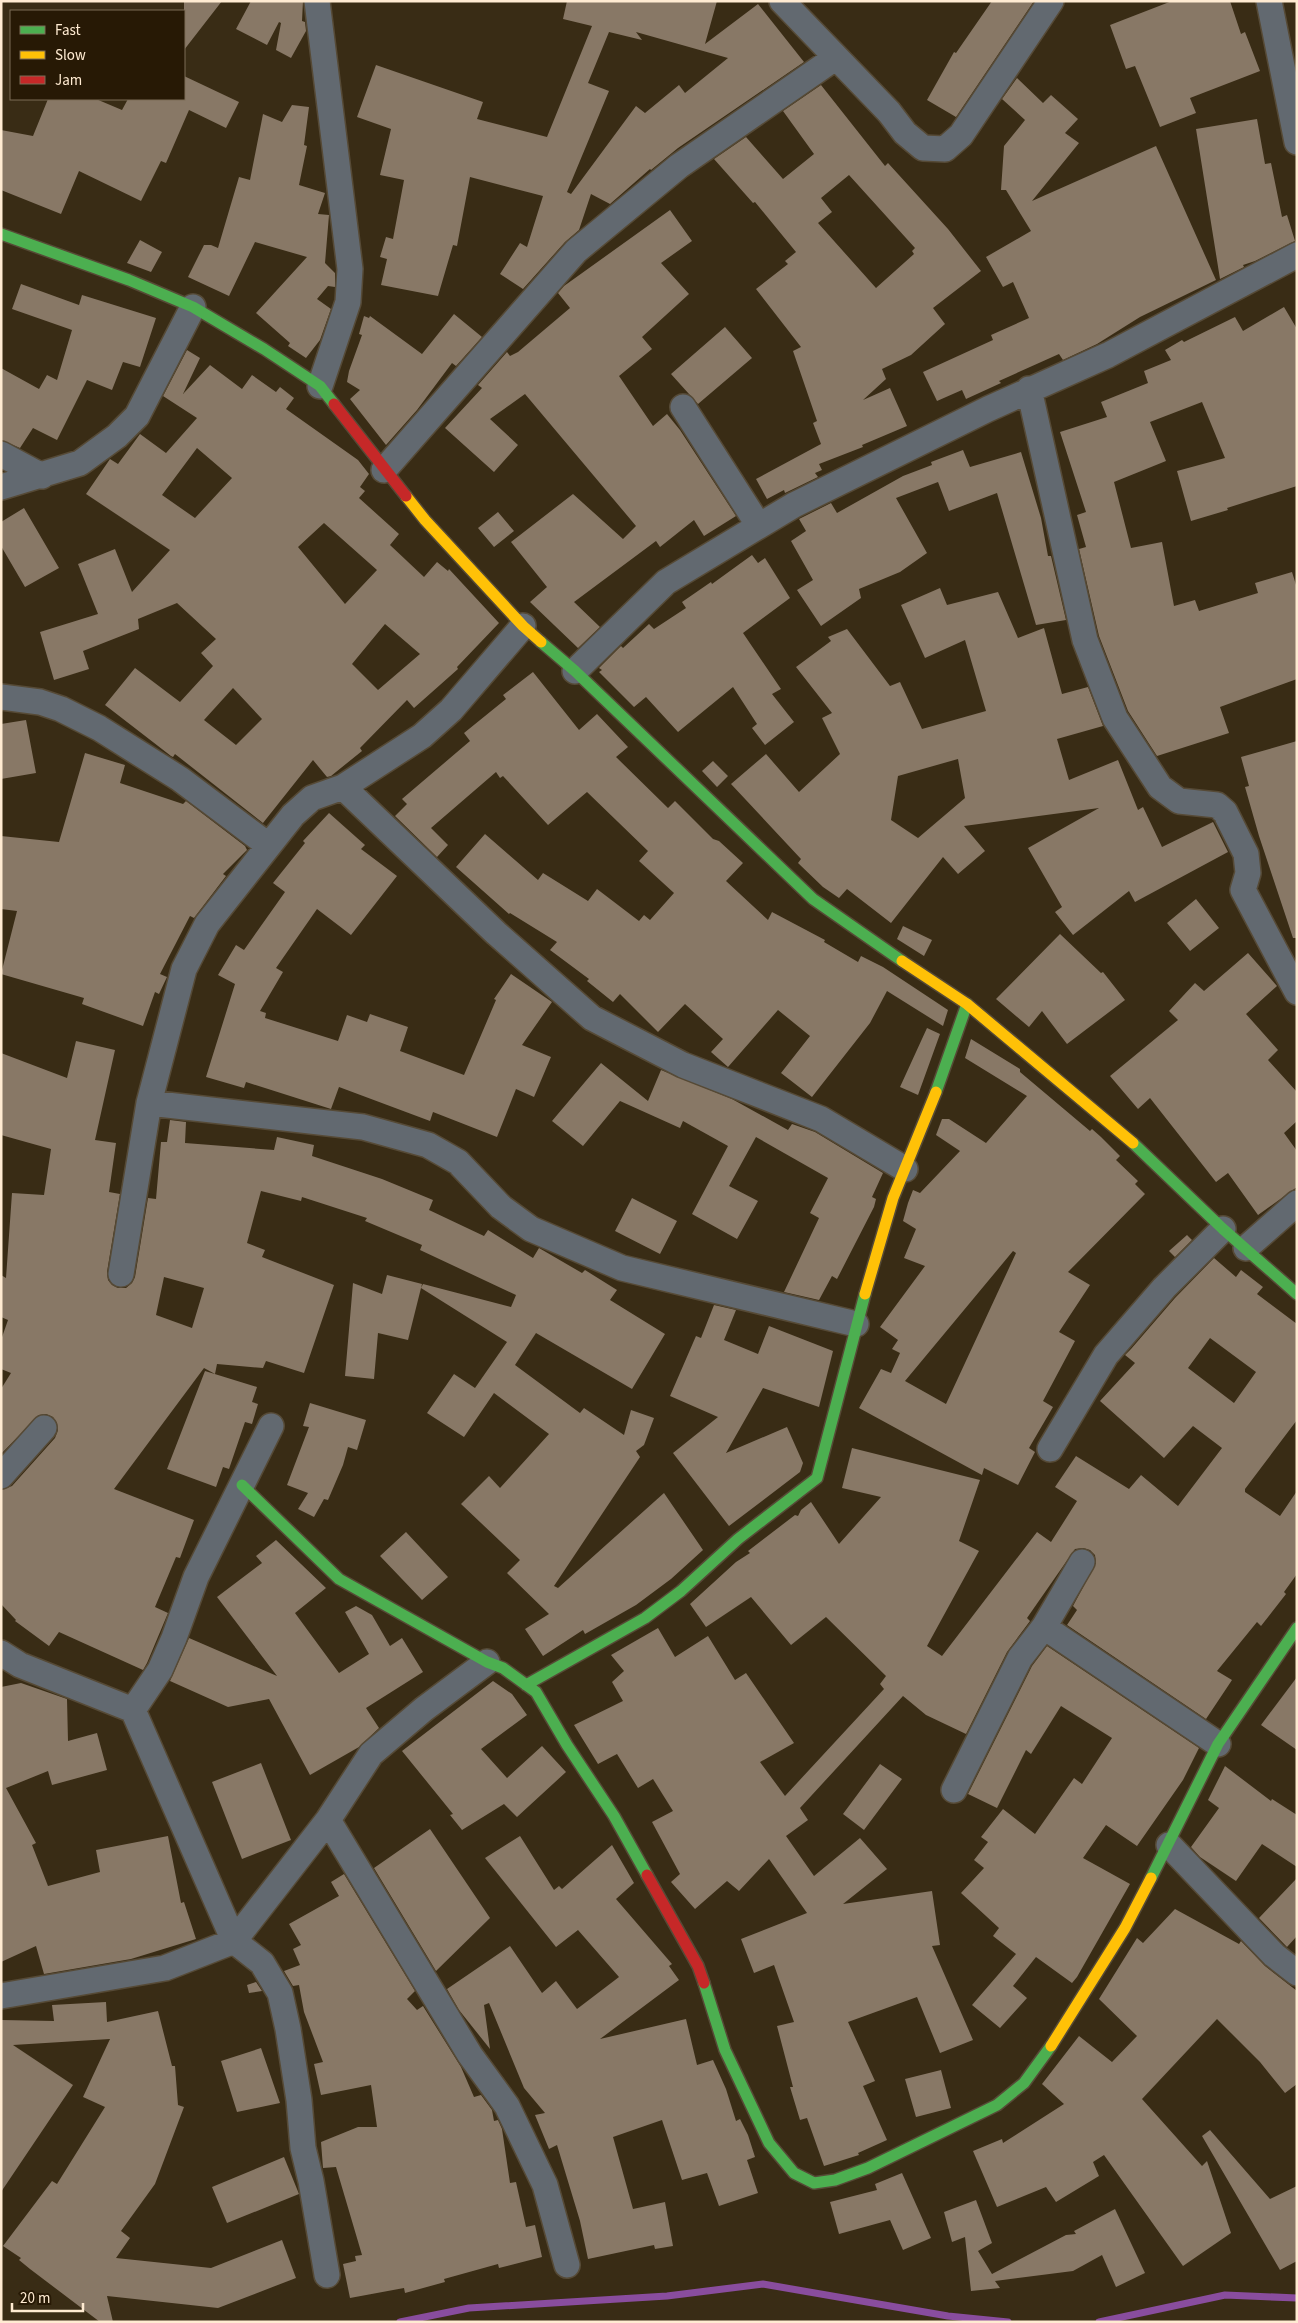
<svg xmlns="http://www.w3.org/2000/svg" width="1298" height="2323" viewBox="0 0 1298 2323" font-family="'Source Sans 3',sans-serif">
<rect width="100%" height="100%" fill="#392c15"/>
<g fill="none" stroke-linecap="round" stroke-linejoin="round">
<path stroke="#894d9e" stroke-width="7" d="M400,2322L469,2308L667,2296L763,2284L948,2316L1008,2322
M1099,2322L1225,2295L1297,2298"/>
</g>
<path fill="#887866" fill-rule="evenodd" d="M184,1H222L184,50Z
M251,1H303L302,21L305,22L306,31L291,58L276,50L281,23L279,22L267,45L236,29Z
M567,1H717L705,44L758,4L804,62L678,148L651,170L650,169L610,204L591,194L579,230L565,242L523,289L500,274L520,243L527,247L543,196L470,177L457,246L453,245L438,296L381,285L387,259L380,257L386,237L393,239L404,180L380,175L391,129L357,117L376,65L483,102L477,119L547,137L592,26L563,19ZM609,32L642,40L636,32L728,58L685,93L679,85L645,113L636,106L571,194L567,192L609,91L588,83Z
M992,1H1034L956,117L927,100L954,52L956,53Z
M1172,1H1230L1241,34L1245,32L1260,71L1190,98L1196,113L1160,127L1135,66L1126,69L1110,25Z
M184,76L239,102L226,128L189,110L166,163L161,161L141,201L79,171L61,214L1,190V130L33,136L48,99H96L122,110L128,99H184Z
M1017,78L1043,103L1051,95L1078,119L1065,133L1079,143L1032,201L1156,146L1216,280L1140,317L1097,344L1063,360L1059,354L999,381L1001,383L966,399L962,390L937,401L923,372L993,340L991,335L1029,318L1013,282L1003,287L986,257L1031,231L1006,190H1001L1004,146L1025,120L1002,99Z
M821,85L885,166L888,163L948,229L981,271L933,308L945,324L911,355L882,369L886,379L863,400L890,388L907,426L862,445L863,447L819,464L822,470L815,473L818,477L785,493L784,490L767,499L756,479L821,444L813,423L817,421L793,351L801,347L756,289L788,264L785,261L796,252L755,202L753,203L714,159L746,137L783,179L814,154L783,111ZM849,175L915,248L912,251L914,254L876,288L818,223L832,212L821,198Z
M292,105L309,107L304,145L307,146L299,185L325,193L318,214L329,215L325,263L335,273V287L328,286L317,299L331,309L320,340L306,358L288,346L290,343L256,313L307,257L255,242L229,296L188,277L204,245H211L218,248L239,177L250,180L263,114L282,122Z
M1257,119L1265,164L1271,163L1282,217L1287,215L1295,241L1255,261L1243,265L1244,267L1220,279L1196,129Z
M670,210L692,241L661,263L689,294L642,337L652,349L619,376L653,426L667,414L680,430L736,516L704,536L694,520L660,547L656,541L574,602L600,627L578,648L530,602L547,587L511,542L573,494L623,539L636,526L525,394L490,419L518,445L494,472L445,428L482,388L478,385L507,352L510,356L518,352L570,308L558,293L564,286Z
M140,240L162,252L151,272L127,263Z
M21,284L79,305L82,295L156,318L140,367L123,362L112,390L87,380L57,440L33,428L20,448L1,440V368L39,389L47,375L57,380L72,330L12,309Z
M1284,307L1297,329V486L1227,508L1228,510L1191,521L1177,471L1225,458L1202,402L1150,422L1166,461L1114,482L1131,548L1162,542L1174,606L1195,600L1199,611L1258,593L1255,583L1292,572L1297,588V679L1220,707L1229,733L1157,756L1128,711L1099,636L1079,549L1086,547L1077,515L1086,512L1060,432L1107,417L1101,402L1148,383L1144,371L1171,360L1165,350L1182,340L1184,342L1235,317L1243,331Z
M454,314L482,337L456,366L452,363L417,410L386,445L350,399L360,390L347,382L349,371L362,335L359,334L364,316L369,318L370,316L422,354Z
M725,327L752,358L698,404L671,374Z
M187,350L200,358L183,394L210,365L242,389L252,375L276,392L280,387L294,398L286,409L358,460L369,474L360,487L365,491L359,498L399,534L390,545L424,577L437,562L448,571L449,569L499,623L457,667L458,669L414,708L407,700L360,748L362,751L331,776L327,777L313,760L263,823L175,754L173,757L171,756L105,705L135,668L180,702L213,666L201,653L216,639L177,603L138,619L139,629L83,651L89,669L54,680L40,632L98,614L78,564L115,549L132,592L170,550L86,494L110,459L118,464L140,434L166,453L197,418L163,396ZM197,448L232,478L195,518L162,495ZM324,523L377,570L345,604L298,547ZM385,624L420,654L378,690L352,664ZM233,688L262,719L236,745L204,720Z
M963,450L970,467L1021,452L1041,518L1048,556H1051L1066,620L1036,625L997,493L949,511L938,482L896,498L927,553L900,572L859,589L861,598L821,626L797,590L813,580L791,541L806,531L799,519L831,503L837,513L903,476L932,465L931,462Z
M24,508L59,568L25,587L1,546V522Z
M498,512L514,531L494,547L478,528Z
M752,555L758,563L765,558L790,598L743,633L781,689L772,694L794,722L765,745L752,728L757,724L733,687L678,732L646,697L634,707L599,672L602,670L599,668L621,646L623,648L649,624L654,629L686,608L682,602L711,582L712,584Z
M940,588L947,605L998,592L1018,638L1044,628L1062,694L1088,687L1103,726L1057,739L1069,780L1118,760L1138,810L1143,807L1162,847L1213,822L1228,852L1135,902L1129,891L1073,935L1055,912L1062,907L1028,848L1099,808L964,826L985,851L958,874L943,857L891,923L847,889L839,898L823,887L798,863L801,859L731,784L766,754L799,792L840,754L822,718L832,713L796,667L831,641L828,637L847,629L890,686L900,682L922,729L986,711L965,640L925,658L901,605ZM958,759L965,798L918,838L891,820L898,776Z
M533,672L579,730L597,714L628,747L616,757L668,808L675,801L713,839L719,841L743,863L726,881L768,920L772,912L825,940L824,942L858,962L861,956L883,967L948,1010L943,1026L887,991L870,1023L812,1097L781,1073L810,1036L778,1010L728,1067L711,1052L723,1039L685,1004L658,1032L620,994L613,1002L587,981L589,979L550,950L557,942L510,913L509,914L456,867L485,834L538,880L543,873L588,901L597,889L639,921L644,915L650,920L674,893L639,861L648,851L587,792L548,825L503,776L500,778L496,772L431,828L448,845L437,857L395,816L407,804L402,799L470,741L464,733L506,699L503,695Z
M26,720L36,773L1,779V724Z
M1297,741V938H1293L1259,836L1245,787L1249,786L1241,757Z
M85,753L125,765L120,783L183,804L186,801L245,846L247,850L223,874L226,876L194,918L190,916L160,974L167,977L159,994L155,992L143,1026L82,1004L84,998L1,974L17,911L1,909V836L59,842Z
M713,761L728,776L717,787L702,771Z
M329,813L365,845L361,849L397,876L351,935L317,909L276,968L283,972L260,1011L266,1013L265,1018L338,1041L347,1015L367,1022L370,1014L408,1027L400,1051L464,1075L496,1000L494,999L511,974L552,1002L522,1045L551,1057L534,1097L516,1089L497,1137L433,1112L430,1121L339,1087L331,1109L246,1082L244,1088L206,1077L235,984L218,975L236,945L244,950L285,892L273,883L305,843L303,841Z
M1196,899L1219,928L1190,951L1167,923Z
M903,926L932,940L924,956L897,939Z
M1060,934L1101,973L1103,972L1125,1000L1067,1044L1042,1011L1029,1027L996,999Z
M1248,953L1277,986L1246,1014L1278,1050L1268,1060L1297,1092V1121L1284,1133L1297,1151V1187L1258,1215L1228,1173L1216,1182L1150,1098L1138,1109L1110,1076L1178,1020L1169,1011L1195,983L1204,991Z
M927,1028L940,1034L918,1095L900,1087Z
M971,1039L1020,1069V1072L1090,1131L1092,1129L1101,1137L1120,1156L1116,1160L1138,1181L1135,1184L1145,1194L1068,1272L1090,1285L1059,1332L1075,1341L1043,1401L1053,1407L1029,1448L1035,1452L1018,1485L984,1468L982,1475L859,1408L881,1369L891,1373L900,1353L892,1349L898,1340L880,1327L925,1266L904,1258L916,1229L903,1221L908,1203L913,1190L920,1193L960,1151L936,1135L942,1119H949L986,1143L1027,1096L965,1058ZM1013,1251L1016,1253L946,1404L905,1381Z
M76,1041L115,1050L95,1140L116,1143L109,1192L120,1194L107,1272L108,1280L112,1285L118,1288H126L132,1283L135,1277L148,1198L156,1199L161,1142H167L170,1120L186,1122L185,1143L274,1150L277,1137L314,1145L312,1156L382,1179L433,1200L429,1210L484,1236L488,1230L533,1258L539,1248L582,1273L585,1270L617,1290L610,1300L665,1334L632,1389L536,1333L515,1365L580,1413L584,1408L624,1435L631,1410L654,1418L644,1445L636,1451L640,1457L554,1586L558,1588L664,1493L703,1550L671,1579L636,1605L585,1634L583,1630L543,1656L525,1629L549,1614L507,1573L520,1560L461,1504L489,1476L500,1488L549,1434L494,1393L464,1437L427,1413L454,1374L475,1388L507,1342L421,1288L423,1284L511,1307L516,1295L420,1250L422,1245L365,1221L367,1218L302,1197L301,1201L261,1191L247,1243L265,1250L262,1257L334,1285L304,1373L266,1361L263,1368L217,1364L215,1374L204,1368L114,1489L194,1520L180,1558L176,1557L155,1607L168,1613L147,1663L143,1670L59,1632L49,1646L15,1621L16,1620L1,1604V1490L12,1486L55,1438L58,1430L57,1423L53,1417L46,1414L39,1415L1,1454V1389L11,1373L1,1369V1340L8,1320L1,1317V1275L6,1278L12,1193L44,1195L51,1149L1,1135V1053L67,1078ZM164,1277L204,1288L192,1328L156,1315Z
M601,1063L648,1101L661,1070L732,1099L788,1130L792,1124L815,1132L883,1173L872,1197L876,1199L874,1207L837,1279L832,1276L819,1300L784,1292L819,1218L810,1213L828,1178L756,1137L729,1186L758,1201L737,1239L692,1214L728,1146L683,1121L680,1128L620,1101L583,1146L552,1121Z
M632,1198L677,1221L660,1254L615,1231Z
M1187,1235L1192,1240L1175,1257L1169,1251Z
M1214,1258L1236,1277L1241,1270L1263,1287L1257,1294L1297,1324V1420L1245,1489V1492L1280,1516L1297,1491V1574L1284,1592L1286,1594L1261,1626L1257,1622L1217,1671L1232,1680L1206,1719L1067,1625L1077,1610L1073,1606L1096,1563L1095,1555L1090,1550L1083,1548L1075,1549L1027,1618L1030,1621L1007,1652L966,1734L926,1715L903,1696L800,1808L808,1820L786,1836L814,1876L860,1838L887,1869L843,1904L932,1891L940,1945L932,1946L973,2040L940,2053L917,1997L848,2022L875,2081L863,2086L887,2140L858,2153L859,2155L824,2166L807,2118L800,2120L790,2087H793L777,2026L794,2022L774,1965L754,1973L741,1939L807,1913L769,1859L739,1891L727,1881L695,1909L671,1882L680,1874L652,1822L673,1811L653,1779L638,1788L617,1754L598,1764L574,1725L623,1701L612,1682L624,1671L611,1655L658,1628L675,1657L708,1636L735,1680L746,1673L794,1743L760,1762L785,1796L884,1689L880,1684L886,1676L826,1617L791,1645L751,1597L706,1627L690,1604L736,1562L750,1553L748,1551L795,1515L798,1516L801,1510L811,1502L839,1544L881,1497L842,1488L852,1448L980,1480L959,1541L979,1551L927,1646L942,1656L1037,1532L1051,1542L1077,1501L1055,1487L1076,1456L1129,1489L1141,1475L1178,1506L1222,1448L1193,1426L1164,1458L1100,1401L1135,1363L1125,1355L1131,1349L1175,1298ZM1210,1338L1256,1372L1234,1403L1188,1368Z
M387,1275L422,1284L408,1340L378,1333L374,1379L345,1376L353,1283L382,1294Z
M714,1305L736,1310L724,1340L758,1354L769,1326L833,1351L819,1407L763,1388L726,1453L787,1427L803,1463L800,1472L729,1526L673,1453L718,1417L670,1396L696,1336L701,1338Z
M205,1371L257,1387L252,1402L258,1404L252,1424L245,1422L229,1469L223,1467L216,1487L167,1469Z
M310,1403L366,1420L357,1450L348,1447L343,1465L328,1500L324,1499L314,1517L298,1509L308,1493L287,1485L309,1427L303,1426Z
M406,1532L448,1577L422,1600L380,1556Z
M276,1540L326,1588L295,1613L339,1673L369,1654L345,1612L356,1606L372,1615L390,1646L402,1638L423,1672L366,1708L379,1728L359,1747L310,1775L269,1699L228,1707L170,1681L189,1638L277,1676L217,1597L262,1563L256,1556Z
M1047,1646L1199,1748L1183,1780L1137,1846L1106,1825L1083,1858L1130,1884L1077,1977L1072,1983L1036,1957L1013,1986L1027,1998L1000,2028L972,2005L1016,1954L993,1936L999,1928L961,1893L984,1868L974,1860L988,1842L981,1837L1003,1809L1035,1834L1074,1778L1082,1784L1112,1738L1061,1706L1031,1754L1026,1750L997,1808L968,1794L1032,1666Z
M1297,1677V1750L1261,1725Z
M493,1681L512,1694L527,1715L481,1749L507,1778L542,1746L566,1772L517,1817L504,1804L462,1830L450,1815L453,1814L402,1751Z
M21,1683L67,1699L68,1741L97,1733L107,1770L52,1785L48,1771L6,1788L36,1843L32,1845L48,1886L100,1872L96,1850L168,1836L181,1903L184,1902L196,1939L131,1959L44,1974L36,1946L1,1962V1687Z
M261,1763L291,1840L242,1859L212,1782Z
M880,1764L902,1779L864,1830L843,1814Z
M1225,1766L1271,1801L1272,1799L1297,1815V1867L1262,1844L1236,1881L1200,1857L1191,1847L1219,1808L1208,1800Z
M430,1829L490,1918L436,1971L374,1868Z
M520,1836L554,1890L559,1886L562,1889L612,1845L634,1883L616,1899L672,1964L669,1966L679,1980L600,2039L686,2019L697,2065L713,2060L726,2089L736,2121L740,2119L748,2135L755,2157L747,2160L758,2193L719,2206L707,2173L682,2180L662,2120L613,2137L633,2209L665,2202L673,2246L655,2249L654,2245L588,2259L580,2221L557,2145L549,2149L535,2115L545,2113L524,2088L489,2003L484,2005L490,2049L459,2010L447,1989L510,1946L542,1993L556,1981L577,2009L619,1977L578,1930L556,1947L485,1858Z
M344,1874L415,1991L407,1999L417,2010L423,2006L461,2067L474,2097L481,2095L492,2110L494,2121L498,2120L502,2129L510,2183L516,2182L526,2227L535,2225L542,2257L499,2268L498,2264L444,2279L445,2282L405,2293L404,2288L350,2298L343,2264L356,2261L355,2256L362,2255L336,2167L323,2168L321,2142L358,2127H377L371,2085L321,2095L314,2064L323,2062L304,2012L299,1985L293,1986L284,1971L300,1965L293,1949L301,1945L289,1924L339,1896L331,1882Z
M1297,1878V1936L1287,1947L1259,1918Z
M1175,1909L1239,1944L1241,1941L1265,1966L1297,1991V2084L1285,2093L1260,2062L1217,2019L1142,2099L1202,2166L1207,2161L1231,2233L1183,2266L1104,2155L1093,2162L1099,2176L1056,2202L1046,2187L997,2207L973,2151L1002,2139L1003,2143L1064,2104L1042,2084L1079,2036L1112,2062L1137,2036L1099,1999L1137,1938L1143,1943Z
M256,1982L262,1991L249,1993L247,1985Z
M106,2002L107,2022L158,2011L172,2066H175L178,2105L184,2107L155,2184L121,2231L130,2238L116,2258L211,2268L282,2240L296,2278L218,2308L107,2296L113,2322H100L30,2269L19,2260L21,2258L3,2246L52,2181L57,2184L105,2107L83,2097L110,2039L13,2045L73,2085L1,2192V2020L54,2021L52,2005Z
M261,2048L280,2103L237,2112L221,2061Z
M941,2070L951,2108L916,2117L905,2079Z
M1210,2130L1270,2199L1297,2186V2261L1280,2270L1202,2136Z
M284,2157L299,2194L227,2223L212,2187Z
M902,2173L931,2238L903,2250L890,2220L839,2234L830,2202L877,2190L875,2184Z
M976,2200L992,2243L978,2251L992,2274L1066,2235L1076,2234L1074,2231L1115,2209L1145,2273L1116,2287L1102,2255L1073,2271L995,2281L1000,2288L971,2291L965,2237L952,2242L944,2212Z"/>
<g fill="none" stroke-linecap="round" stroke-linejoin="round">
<g stroke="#564a36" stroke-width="28">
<path id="street" d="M317,1L350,269L348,302L320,386
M782,1L889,112L905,133L923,148L945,149L961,135L1051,1
M1269,1L1297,142
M1029,389L1085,640L1115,718L1160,787L1179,801L1217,805L1225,812L1246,854L1248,873L1243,890L1297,992
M683,407L759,526
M1,454L42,476
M384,470L576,251L679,166L835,58
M1,487L80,463L117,436L137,416L193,307
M575,671L666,582L759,526L794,505L988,409L1108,355L1297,255
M1,697L40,702L61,709L99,728L180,779L268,845
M343,787L496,933L592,1018L683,1065L821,1119L905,1169
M149,1103L363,1127L428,1145L458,1162L501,1207L531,1229L622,1268L856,1324
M1246,1248L1297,1203
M121,1274L149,1103L184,969L207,924L293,815L312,798L343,787L422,736L451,710L523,626
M1050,1449L1106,1355L1164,1288L1223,1229
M1,1476L44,1428
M1044,1627L1218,1744
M1,1653L20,1665L133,1710L234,1941L262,1963L280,1993L288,2029L299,2100L303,2148L311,2181L327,2275
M133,1710L160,1670L174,1638L196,1577L271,1426
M954,1790L1020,1658L1044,1627L1082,1562
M328,1820L470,2055L507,2106L545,2185L567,2265
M1169,1845L1274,1955L1297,1973
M1,1996L165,1968L234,1941L328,1820L371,1754L424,1709L487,1662"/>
</g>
<g stroke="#564a36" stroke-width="14">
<path id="fast" d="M1,234L129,280L193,307L264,349L320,386L334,404
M541,642L575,671L813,899L902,961
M936,1092L967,1004
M1133,1143L1223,1229L1297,1294
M242,1485L339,1579L487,1662L503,1668L536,1692L567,1745L614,1816L647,1875
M526,1685L645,1618L681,1591L738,1539L817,1478L865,1294
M1151,1878L1218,1744L1297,1628
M704,1983L725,2050L769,2143L794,2173L814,2183L835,2180L868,2168L997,2105L1024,2083L1051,2046"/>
</g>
<g stroke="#564a36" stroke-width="14">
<path id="slow" d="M406,496L425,520L523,626L541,642
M902,961L967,1004L1133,1143
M865,1294L893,1198L936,1092
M1051,2046L1125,1928L1151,1878"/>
</g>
<g stroke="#564a36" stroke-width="14">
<path id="jam" d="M334,404L406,496
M647,1875L698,1966L704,1983"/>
</g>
<use href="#street" stroke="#626970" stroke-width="25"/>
<use href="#fast" stroke="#4caf50" stroke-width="11"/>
<use href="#slow" stroke="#ffc107" stroke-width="11"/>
<use href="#jam" stroke="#c62828" stroke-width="11"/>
</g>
<rect width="1298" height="2323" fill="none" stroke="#ffebd2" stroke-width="5"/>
<rect x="10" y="10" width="175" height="90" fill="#271905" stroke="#7d6d57"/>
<rect x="20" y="26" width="25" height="8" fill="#4caf50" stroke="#7d6d57"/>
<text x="55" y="35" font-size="15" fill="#ffebd2">Fast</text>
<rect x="20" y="51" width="25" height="8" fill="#ffc107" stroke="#7d6d57"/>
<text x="55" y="60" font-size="15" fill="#ffebd2">Slow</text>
<rect x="20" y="76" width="25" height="8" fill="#c62828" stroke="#7d6d57"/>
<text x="55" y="85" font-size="15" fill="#ffebd2">Jam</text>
<path d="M12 2303v8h71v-8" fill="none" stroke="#ffebd2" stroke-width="2.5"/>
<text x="20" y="2303" font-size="15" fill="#ffebd2" stroke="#271905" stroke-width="4" paint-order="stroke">20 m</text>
</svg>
